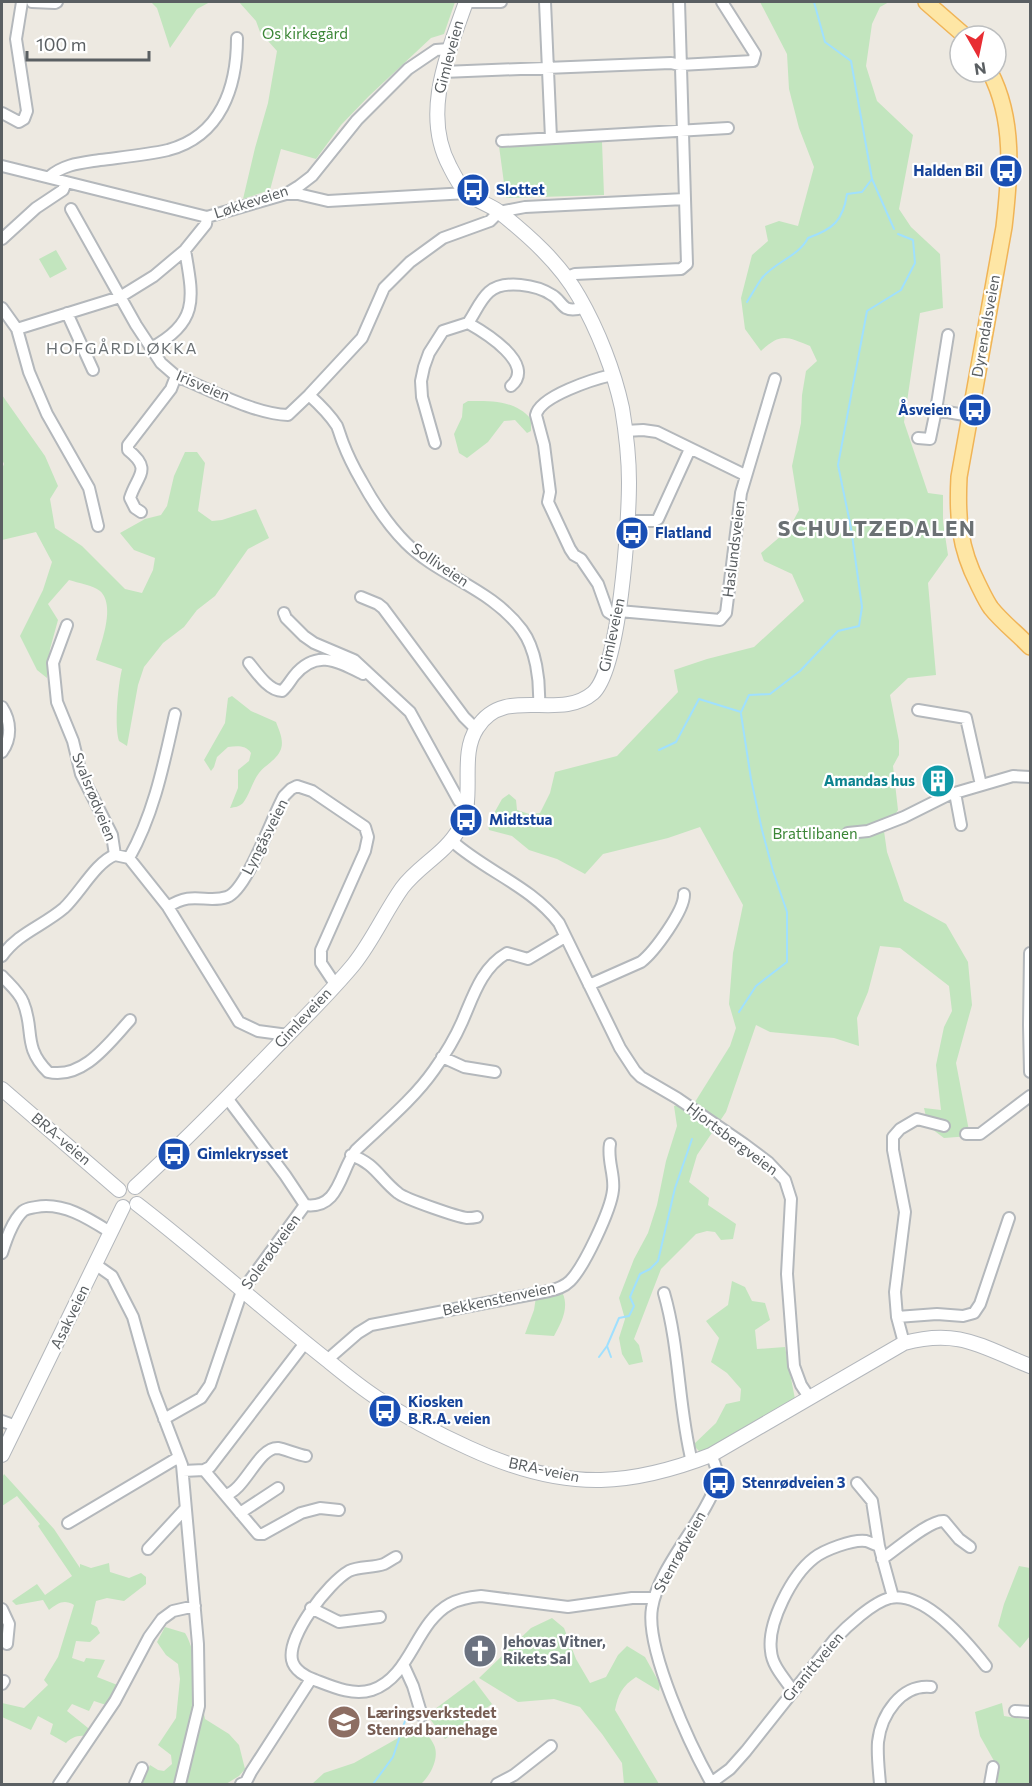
<svg xmlns="http://www.w3.org/2000/svg" width="1032" height="1786" viewBox="0 0 1032 1786" font-family="Commissioner,sans-serif">
<rect width="100%" height="100%" fill="#ede9e1"/>
<path fill="#c2e5be" d="M151,2H210L197,9L170,48L157,8Z
M239,2H455L444,34L431,38L369,96L341,125L316,159L281,149L270,190L243,199L255,148L268,103L277,51L260,32L256,21Z
M760,2H889L880,7L872,24L866,66L877,101L913,135L899,209L911,227L940,254L943,308L920,313L904,422L928,493L943,495V522L948,555L928,583L936,675L908,678L890,695L899,741V755L893,766L898,810L884,831L887,852L904,901L946,924L968,962L972,1005L956,1063L970,1136L944,1138L928,1126L924,1108L941,1110L936,1065L944,1027L952,1011L949,986L900,948L880,946L868,992L857,1018L859,1046L834,1038L770,1032L756,1025L726,1112L697,1155L689,1182L709,1198L708,1205L736,1224L733,1239L721,1240L715,1232L707,1231L696,1234L661,1269L634,1339L639,1345L643,1362L629,1365L622,1354L619,1338L625,1319L619,1298L634,1259L648,1233L657,1205L666,1161L677,1126L674,1106L695,1102L730,1046L736,1028L729,1004L733,953L743,905L700,827L668,838L603,854L585,874L557,859L529,850L512,836L489,830L488,824L502,799L509,794L516,800L517,810L529,814L540,813L550,793L555,772L617,756L678,692L674,670L707,659L754,647L804,601L792,574L764,561L761,553L789,529L799,510L792,466L801,423L802,395L806,371L817,361L810,346C787,337 781,332 761,351L745,329L741,298L752,255L768,241L765,226L779,221L798,226L814,167L799,128L789,89L787,54Z
M602,142L604,195L506,198L499,146Z
M56,250L67,269L50,278L39,259Z
M2,395L45,456L58,486L50,499L55,528L82,546L125,589L142,593L153,570L155,558L134,550L120,533L145,519L161,515L167,506L174,476L185,452H197L205,463L198,511L212,521L222,520L256,509L269,538L248,549L215,596L197,610L184,627L163,643L144,667L138,685L127,746L119,741C114,726 118,685 122,669L96,660C101,644 116,605 100,591C93,585 78,583 69,580L48,604L58,620L50,649L47,678L37,670L20,636L43,590L52,562L36,532L2,540V469L4,464L2,459Z
M468,401C491,401 515,400 531,419V431L527,433L515,420L504,421L488,442L467,458L459,453L454,434L462,417L463,404Z
M232,696L251,711L276,722C279,730 284,740 281,749C277,760 265,765 259,773C252,782 250,794 243,803C239,807 235,807 230,808L238,788V770L249,761L251,753C246,745 237,746 228,747L217,757L214,767L211,771L204,760L225,723L228,698Z
M732,1281L745,1287L752,1301L765,1303L770,1320L755,1330L757,1349L785,1347L795,1399L701,1453L693,1445L716,1423L726,1404L740,1401L741,1389L727,1373L711,1362L719,1338L706,1321L728,1305Z
M563,1294C569,1309 561,1323 554,1336L525,1334L534,1310L536,1297Z
M4,1474L54,1529L80,1568V1564L91,1568L109,1563L110,1572L129,1578L141,1573L146,1577V1584L124,1601L107,1598L96,1601L91,1624L97,1627L100,1633L90,1642L76,1641L72,1658L84,1662L86,1658L105,1660L97,1677L120,1686L109,1706L94,1701L89,1711L72,1704L67,1711L93,1732L89,1737C80,1734 72,1737 66,1743L50,1734L53,1724L38,1716L31,1730L2,1717V1703L24,1708L48,1685L44,1680L58,1657L74,1605C64,1599 58,1603 49,1610L43,1600L16,1605L12,1601L37,1584L45,1595L72,1576L38,1526L40,1524L17,1496L2,1506V1478Z
M1019,1566L1030,1568V1636L1020,1648L998,1626L1004,1604Z
M552,1618L564,1628L576,1659L590,1683L606,1677L618,1655L627,1646L645,1657L660,1684L659,1691L636,1677C622,1686 618,1695 615,1710L659,1784H624L622,1763L602,1734L580,1707L554,1699L518,1702L479,1678L531,1628Z
M165,1627L185,1633C196,1650 201,1696 205,1719L229,1734L239,1745L245,1769L239,1776L226,1784H141L150,1765L158,1770L164,1771L172,1764L171,1755L158,1745L176,1718L180,1679L178,1664L166,1655L157,1642Z
M474,1680L492,1704L445,1739L427,1715Z
M1002,1703L1004,1716L1030,1720V1784H998V1768L980,1736L975,1712Z
M421,1725C425,1732 431,1738 434,1745C440,1758 430,1776 421,1784H312L324,1773L354,1763Z"/>
<g fill="none" stroke-linecap="round" stroke-linejoin="round">
<path stroke="#a0e0fe" stroke-width="2" d="M814,2L825,42L851,61L872,179L894,229
M747,302C752,294 757,285 762,278C775,262 799,256 808,238C833,229 843,221 847,194L862,192L872,179
M659,750L676,742L699,699L741,712L749,695L770,694L800,671L838,631L859,626L862,607L851,528L838,465L867,311L901,290L915,263L913,240L898,234
M739,1012L756,986L787,962V912L773,871L762,830L751,779L741,714
M607,1346L611,1357
M599,1357L607,1346L619,1318L629,1316L634,1306L630,1297L640,1274L650,1269L658,1261L675,1188L692,1139
M373,1784L393,1757L405,1721"/>
<g stroke="#b4b8bc" stroke-width="14">
<path id="street" d="M32,2L55,3L57,2
M472,2H501
M545,2L551,138
M443,72L671,63L680,65L753,61L755,54L722,2
M2,113L19,122L24,119L27,111L16,39L22,2
M502,141L728,128
M2,166L207,217L286,194L299,186L312,176L357,120L408,69L436,50L449,49
M49,177C64,164 81,163 100,160C123,157 146,155 168,150C221,136 237,87 237,38
M286,194H298L328,201L467,193
M71,209L136,325L161,363L176,376C209,389 254,414 288,415L309,395L362,338L384,288L410,262L443,238L490,221L499,212L525,207L685,199
M2,239L36,208L63,190L66,182
M567,277L575,274L681,269L687,264L679,2
M2,308L17,329L29,372L47,414L89,488L98,526
M67,313L93,370
M468,323C484,332 537,364 511,386
M17,329L120,297L154,276L185,250L206,224L207,217
M948,335L936,410L970,416
M151,348C200,322 193,297 185,250
M612,375C594,379 540,396 536,415L544,445L550,492L548,502L570,549L574,555L581,559L598,584L608,612L618,618
M309,395C319,404 330,415 337,426C339,431 341,438 343,443C348,456 354,468 361,480C373,502 388,525 406,543C440,577 491,588 522,630C536,649 540,680 539,704
M625,431L643,430L657,432L745,475
M918,438L930,439L936,410
M435,443L422,397L421,381L424,367L429,353L443,331L468,323C475,313 480,300 489,292C504,279 537,285 552,295C558,298 561,305 566,308C572,311 579,309 584,307
M141,512L135,508L130,498C137,475 153,470 128,450V445L171,389L176,376
M627,521H654L658,519L690,449
M361,597L378,604L383,608L464,717L476,729
M619,611L720,620L726,613L741,493L775,379
M284,613L286,618L304,636L314,643L354,660L410,712L459,801L468,804
M67,625L53,663L57,702L73,741L81,774L112,835L115,855L129,858L168,907L239,1022L258,1031L288,1035
M249,663C257,673 269,691 282,691C287,687 290,681 294,676C316,649 337,661 363,674
M2,707C11,721 12,738 2,752
M918,710L966,718L981,785
M955,793L961,825
M848,833L868,831L904,817L948,795L1013,776L1030,777
M452,841C485,871 531,886 559,923L620,1048L635,1071L641,1077L677,1098L744,1144L768,1162L785,1180L791,1199L787,1274L794,1366L801,1385L809,1397
M129,858C154,814 164,763 175,714
M168,907C193,890 206,904 227,897C247,890 272,817 284,796L291,789L297,786L312,791L365,827L368,837L365,851L321,950V963L335,984
M1030,953L1029,1025L1030,1072
M2,956C18,933 43,926 64,908C80,893 96,862 115,855
M2,976C9,984 19,992 23,1002C35,1030 22,1046 48,1072C83,1080 109,1043 130,1020
M589,985L641,962C654,952 685,910 684,894
M442,1057L464,1067L495,1072
M227,1098L285,1175L305,1205
M966,1134H980L1030,1096
M351,1155C376,1164 379,1178 398,1193C405,1199 458,1217 467,1218C471,1218 473,1218 477,1217
M2,1253C6,1240 12,1221 23,1211C27,1208 31,1208 36,1207C63,1202 88,1218 110,1232
M95,1264L112,1276L133,1317L154,1392L182,1465L198,1644L199,1706L180,1784
M664,1293C680,1348 678,1407 692,1462
M897,1317L937,1314L963,1316L974,1313L980,1304L1009,1218
M904,1343L897,1317L895,1292L905,1212L893,1150V1137L900,1129L917,1119L944,1126
M327,1360L358,1333L371,1325L549,1291C557,1289 564,1287 570,1281C584,1267 611,1210 613,1190C615,1175 607,1160 610,1144
M164,1419L201,1398L210,1385L242,1291L305,1205C340,1210 340,1170 356,1150C382,1125 413,1100 434,1070C444,1056 455,1038 462,1022C473,997 481,968 507,953L528,959L565,937
M2,1421L16,1426
M711,1455C714,1462 718,1469 717,1477C716,1488 711,1497 706,1506C690,1536 657,1575 652,1608C645,1649 691,1747 712,1784
M204,1470L258,1534H263L301,1513L320,1508L339,1510
M183,1471L204,1470L210,1467L305,1343
M857,1483L872,1501L879,1546
M225,1495C245,1491 258,1447 278,1448C285,1449 298,1455 306,1456
M240,1513L278,1488
M68,1523L179,1457
M148,1549L185,1509
M396,1557C392,1559 388,1562 384,1564C373,1568 359,1566 349,1571C328,1583 287,1636 292,1660C294,1670 306,1677 315,1680C333,1687 353,1696 372,1690C411,1677 415,1623 450,1604C459,1599 470,1597 481,1596L568,1607L632,1598H654
M882,1559C896,1550 929,1520 944,1521L959,1539L970,1547
M311,1608L339,1622L380,1617
M2,1609L9,1624L7,1644
M403,1664L413,1686L422,1716
M2,1684L4,1681
M793,1691C785,1679 772,1666 771,1651C767,1623 792,1575 814,1558C824,1550 853,1539 866,1541C870,1542 875,1545 879,1546L893,1597
M1015,1711L1030,1712
M711,1783L730,1769L746,1751L834,1640C846,1627 873,1602 890,1598C925,1591 967,1642 986,1666
M59,1784L115,1701L149,1637L162,1619L173,1611L195,1606
M135,1784L142,1768
M241,1784L246,1782L251,1772L311,1679
M497,1784L514,1775L551,1746
M880,1784C879,1771 877,1756 878,1742C881,1715 901,1684 931,1687
M990,1784L993,1767"/>
</g>
<g stroke="#b3b7bc" stroke-width="16">
<path id="secondary" d="M2,1089L119,1190
M135,1187C184,1142 231,1094 278,1045C303,1019 331,992 354,964C373,940 385,912 402,888C418,866 446,853 459,829C477,798 458,757 477,728C504,684 559,722 593,693C620,669 629,522 629,482C629,458 626,432 622,408C614,371 598,330 579,297C560,263 528,235 498,211C488,204 474,200 466,192C459,185 454,175 450,167C421,114 448,53 466,2
M137,1204C202,1254 262,1309 327,1360C343,1373 360,1387 377,1398C406,1417 438,1434 469,1448C510,1467 555,1481 601,1480C639,1479 675,1469 711,1455L904,1343C959,1328 982,1347 1030,1366
M2,1455L123,1207"/>
</g>
<g stroke="#f0b457" stroke-width="18">
<path id="primary" d="M926,2L965,36
M990,72C1015,120 1010,175 1004,227L959,477C957,517 959,547 978,584C982,592 986,601 991,608C1003,623 1018,634 1030,647"/>
</g>
<use href="#street" stroke="#fff" stroke-width="10"/>
<use href="#secondary" stroke="#fff" stroke-width="14"/>
<use href="#primary" stroke="#fee6a5" stroke-width="15"/>
</g>
<defs>
<g id="bus-disc" transform="scale(1.725)"><circle r="9.5" fill="#1a4fb4" stroke="#fff"/><path d="M-5-6H5V4H4V6H2V4H-2V6H-4V4H-5ZM-3.5-4V0h7V-4ZM-3.5 1.2v1.5H-2V1.2ZM2 1.2v1.5H3.5V1.2Z" fill="#fff"/></g>
<g id="building-disc" transform="scale(1.725)"><circle r="9.5" fill="#0f9aa8" stroke="#fff"/><path d="M-4-6H4V6H1V3H-1V6H-4ZM-2.5-4.3h1.7v1.8h-1.7ZM.8-4.3h1.7v1.8H.8ZM-2.5-1h1.7V.8h-1.7ZM.8-1h1.7V.8H.8Z" fill="#fff"/></g>
<g id="church-disc" transform="scale(1.725)"><circle r="9.5" fill="#6b7280" stroke="#fff"/><path d="M-1.2-6h2.4v3.5h3.3v2.4h-3.3V6h-2.4V-.1h-3.3v-2.4h3.3Z" fill="#fff"/></g>
<g id="school-disc" transform="scale(1.725)"><circle r="9.5" fill="#8d6e63" stroke="#fff"/><path d="M0-5L7-2L0 1L-7-2ZM-4 1L0 2.5L4 1V4Q0 6-4 4Z" fill="#fff"/></g>
</defs>
<g fill-rule="evenodd">
<use href="#bus-disc" x="1006" y="171"/>
<use href="#bus-disc" x="473" y="190"/>
<use href="#bus-disc" x="975" y="410"/>
<use href="#bus-disc" x="632" y="533"/>
<use href="#building-disc" x="938" y="781"/>
<use href="#bus-disc" x="466" y="820"/>
<use href="#bus-disc" x="174" y="1154"/>
<use href="#bus-disc" x="385" y="1411"/>
<use href="#bus-disc" x="719" y="1483"/>
<use href="#church-disc" x="480" y="1651"/>
<use href="#school-disc" x="344" y="1722"/>
</g>
<g text-anchor="middle" stroke-width="4.5" stroke-linejoin="round" paint-order="stroke">
<g font-size="15" fill="#3b8636" stroke="#fff">
<text x="305" y="39">Os kirkegård</text>
<text x="815" y="839">Brattlibanen</text>
</g>
<g font-size="15" fill="#5a5f62" stroke="#fff">
<text transform="translate(449 57) rotate(-75)" y="5">Gimleveien</text>
<text transform="translate(251 202) rotate(-18)" y="5">Løkkeveien</text>
<text transform="translate(986 326) rotate(-80)" y="5">Dyrendalsveien</text>
<text transform="translate(203 386) rotate(23)" y="5">Irisveien</text>
<text transform="translate(734 549) rotate(-83)" y="5">Haslundsveien</text>
<text transform="translate(440 565) rotate(34)" y="5">Solliveien</text>
<text transform="translate(612 635) rotate(-78)" y="5">Gimleveien</text>
<text transform="translate(94 797) rotate(68)" y="5">Svalsrødveien</text>
<text transform="translate(265 837) rotate(-63)" y="5">Lyngåsveien</text>
<text transform="translate(303 1018) rotate(-47)" y="5">Gimleveien</text>
<text transform="translate(61 1139) rotate(40)" y="5">BRA-veien</text>
<text transform="translate(732 1139) rotate(37)" y="5">Hjortsbergveien</text>
<text transform="translate(271 1252) rotate(-54)" y="5">Solerødveien</text>
<text transform="translate(499 1299) rotate(-12)" y="5">Bekkenstenveien</text>
<text transform="translate(70 1317) rotate(-64)" y="5">Asakveien</text>
<text transform="translate(544 1470) rotate(12)" y="5">BRA-veien</text>
<text transform="translate(680 1552) rotate(-61)" y="5">Stenrødveien</text>
<text transform="translate(813 1667) rotate(-50)" y="5">Granittveien</text>
</g>
<g font-size="15" font-weight="bold" fill="#164399" stroke="#fff" text-anchor="start">
<text x="983" y="176" text-anchor="end">Halden Bil</text>
<text x="496" y="195">Slottet</text>
<text x="952" y="415" text-anchor="end">Åsveien</text>
<text x="655" y="538">Flatland</text>
<text x="489" y="825">Midtstua</text>
<text x="197" y="1159">Gimlekrysset</text>
<text x="408" y="1407">Kiosken<tspan x="408" dy="17">B.R.A. veien</tspan></text>
<text x="742" y="1488">Stenrødveien 3</text>
</g>
<g font-size="15" font-weight="bold" fill="#0d838f" stroke="#fff" text-anchor="end">
<text x="915" y="786">Amandas hus</text>
</g>
<g font-size="15" font-weight="bold" fill="#5b616d" stroke="#fff" text-anchor="start">
<text x="503" y="1647">Jehovas Vitner,<tspan x="503" dy="17">Rikets Sal</tspan></text>
</g>
<g font-size="15" font-weight="bold" fill="#785e54" stroke="#fff" text-anchor="start">
<text x="367" y="1718">Læringsverkstedet<tspan x="367" dy="17">Stenrød barnehage</tspan></text>
</g>
<g font-size="16" letter-spacing="1.5" fill="#6b7174" stroke="#fff">
<text x="122" y="354">HOFGÅRDLØKKA</text>
</g>
<g font-size="21" font-weight="bold" letter-spacing="1.5" fill="#6b7174" stroke="#fff">
<text x="877" y="536">SCHULTZEDALEN</text>
</g>
</g>
<rect width="1032" height="1786" fill="none" stroke="#5a5f62" stroke-width="6"/>
<g transform="translate(978 54) rotate(171)"><circle r="28" fill="#ffffff" stroke="#bdbfc0" stroke-width="1.5"/>
<path d="M0-4.5L10 22L0 15L-10 22Z" fill="#e82d33"/>
<text y="-9" font-size="16" font-weight="bold" text-anchor="middle" fill="#5a5f62">N</text>
</g>
<path d="M27 51v9h122v-9" fill="none" stroke="#5a5f62" stroke-width="3"/>
<text x="36" y="51" font-size="18" fill="#5a5f62" stroke="#ffffff" stroke-width="4.5" paint-order="stroke">100 m</text>
</svg>
